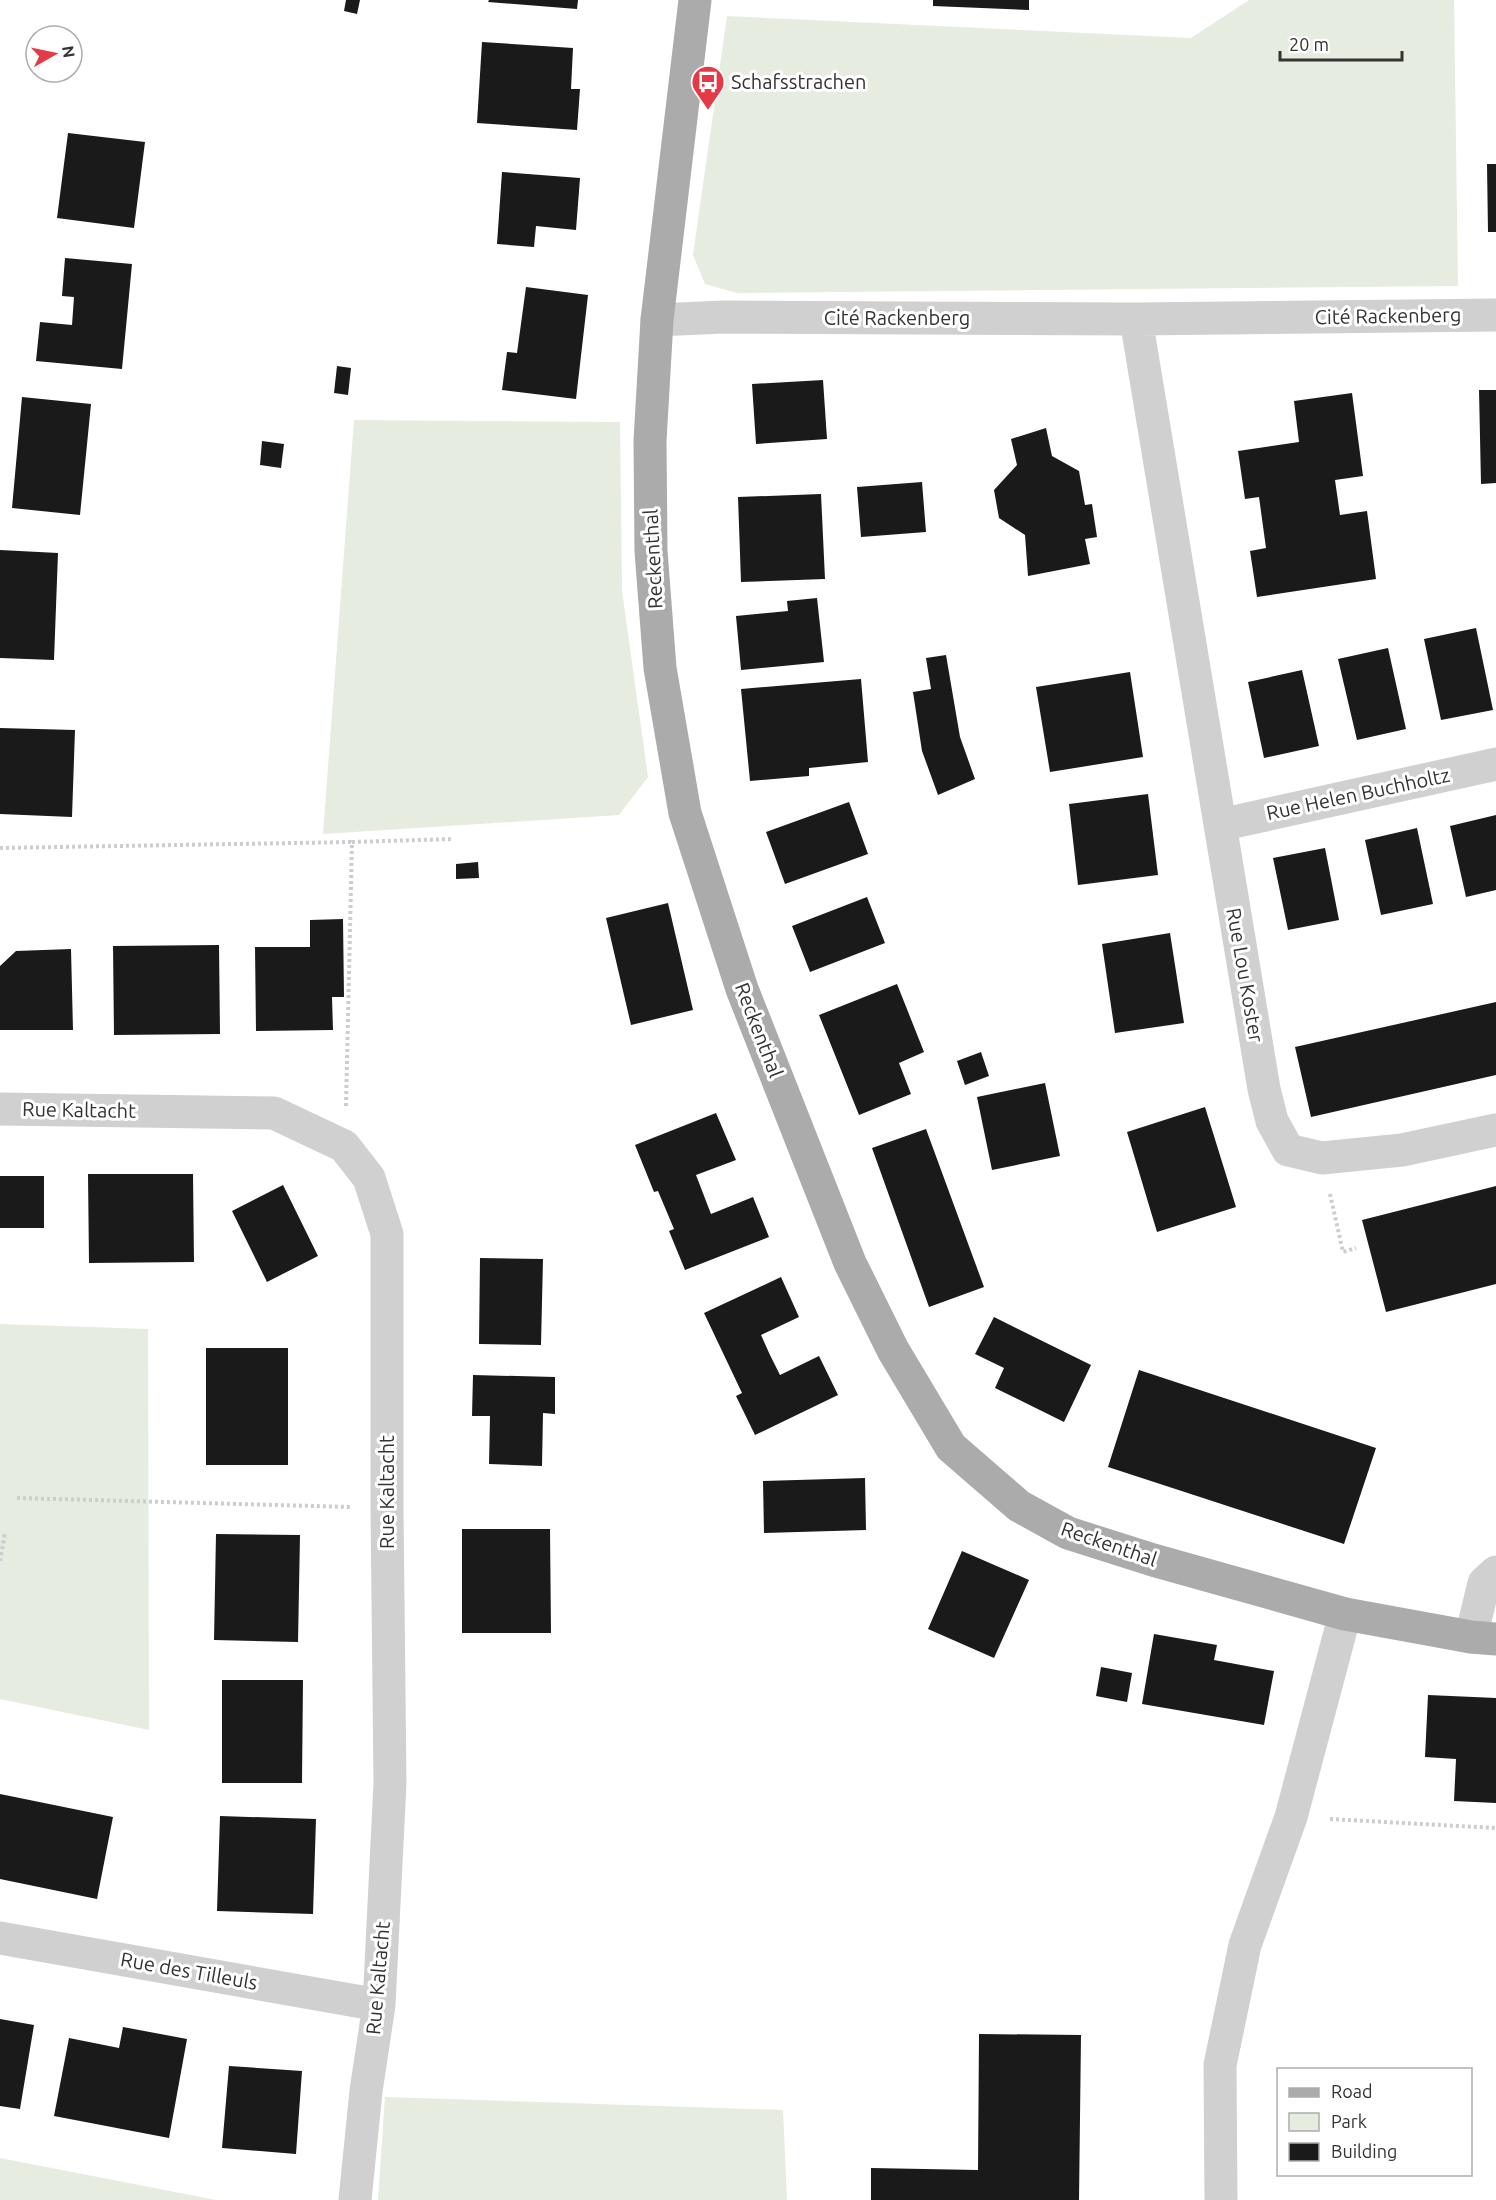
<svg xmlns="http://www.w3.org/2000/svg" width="1496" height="2200" viewBox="0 0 1496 2200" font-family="Ubuntu,sans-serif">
<rect width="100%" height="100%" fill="#fff"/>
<path fill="#e6ecdf" d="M1249,0H1454L1458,286L737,293L705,284L693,255L727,16L1191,38Z
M354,420L620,422L622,591L648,777L619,815L323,834Z
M0,1324L148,1329L149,1730L0,1699Z
M385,2097L783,2110L787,2200H378Z
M0,2158L216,2200H0Z"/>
<path fill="#1a1a1a" d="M346,0H360L357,14L344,11Z
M489,0H578L577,9L488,2Z
M933,0H1029V10L933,6Z
M482,42L573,48L571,89H580L577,130L477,123Z
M68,133L145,142L134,228L57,218Z
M1487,164H1496V232H1488Z
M502,172L580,178L576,230L536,226L534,247L497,244Z
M65,258L132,264L122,369L36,361L40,322L72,325L74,297L62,296Z
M526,287L588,295L576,399L502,390L507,352L517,353Z
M337,366L351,368L348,395L334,393Z
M823,380L827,439L756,444L752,384Z
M1479,390H1496V483L1481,484Z
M1352,393L1363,476L1335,480L1340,515L1367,511L1376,579L1257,597L1250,551L1266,548L1259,497L1245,499L1238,451L1299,442L1294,401Z
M22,397L91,404L80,515L12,508Z
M1046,428L1052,456L1079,471L1085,505L1092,504L1097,537L1085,539L1090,564L1028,576L1025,535L999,518L994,490L1017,465L1011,439Z
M262,441L284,444L281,468L260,465Z
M922,482L926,532L861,537L857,487Z
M821,494L825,579L741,582L738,497Z
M0,550L58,553L54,660L0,658Z
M817,598L824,662L741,670L736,616L788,611L787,601Z
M1476,628L1493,710L1441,720L1424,639Z
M1388,648L1406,729L1357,740L1338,659Z
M946,655L960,737L975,779L938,795L922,751L913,692L931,689L926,658Z
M1302,670L1319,746L1264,758L1248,682Z
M1130,672L1143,757L1050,772L1036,687Z
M861,679L868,762L809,768V776L750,781L741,689Z
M0,728L75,730L72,817L0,814Z
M1148,794L1158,875L1078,885L1069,804Z
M849,802L868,854L785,884L766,832Z
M1496,815V890L1466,897L1450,826Z
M1417,828L1433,904L1381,915L1365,840Z
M1325,848L1339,920L1288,930L1273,858Z
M478,862L479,878L456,879V864Z
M867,897L885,943L810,972L792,926Z
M668,903L693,1010L631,1025L606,918Z
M343,919L344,997H332L333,1030L256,1031L255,947H310V920Z
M1170,933L1184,1023L1115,1033L1102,944Z
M219,945L220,1034L114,1035L113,946Z
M71,949L73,1030H0V966L16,951Z
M897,984L924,1052L899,1063L911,1094L859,1115L819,1015Z
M1496,1002V1075L1311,1117L1295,1047Z
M981,1052L989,1076L965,1085L957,1061Z
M1045,1083L1060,1156L992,1170L977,1097Z
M1205,1107L1236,1207L1157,1232L1127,1132Z
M716,1113L736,1160L696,1175L711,1214L753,1197L769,1237L685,1270L669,1231L674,1229L658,1191L654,1192L635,1145Z
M926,1129L984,1287L929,1307L872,1148Z
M88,1174H193L194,1262L89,1263Z
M0,1176H44V1228H0Z
M283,1185L318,1256L267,1282L232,1211Z
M1496,1186V1284L1386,1312L1362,1220Z
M480,1258L543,1259L541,1345L479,1344Z
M781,1277L799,1317L761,1335L770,1355L780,1375L819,1356L838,1395L755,1435L736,1396L742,1393L704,1313Z
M994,1317L1091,1365L1064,1422L995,1388L1004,1368L975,1354Z
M206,1348H288V1465H206Z
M1139,1370L1376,1448L1344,1544L1108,1467Z
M473,1375L555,1377V1414L543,1413L542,1466L489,1464L490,1416H472Z
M865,1478L866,1530L764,1533L763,1481Z
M462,1529H550L551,1633H462Z
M216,1534L300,1535L298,1642L214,1640Z
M962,1551L1029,1580L994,1658L928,1629Z
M1154,1634L1217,1645L1214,1660L1274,1671L1264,1725L1142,1704Z
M1101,1667L1132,1673L1127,1702L1096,1696Z
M222,1680H303L302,1783H222Z
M1428,1695L1496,1698V1803L1454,1801L1456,1759L1425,1757Z
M0,1794L113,1817L97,1899L0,1879Z
M220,1816L316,1819L313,1914L217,1911Z
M0,2019L34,2025L20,2109L0,2106Z
M123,2027L187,2039L169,2138L54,2116L69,2038L119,2048Z
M979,2034L1081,2035L1079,2200H871V2168L978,2170Z
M229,2066L302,2071L296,2154L222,2148Z"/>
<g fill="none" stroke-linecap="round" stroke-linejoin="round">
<path stroke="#cdcdcd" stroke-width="4" stroke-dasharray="3 3" stroke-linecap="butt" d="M0,848L352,842
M346,1106L352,842L453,839
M1330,1194L1343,1252L1356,1248
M17,1498L350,1507
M0,1561L5,1533
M1330,1819L1496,1828"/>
<path stroke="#d0d0d0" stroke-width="33" d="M1136,319L1264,1089L1272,1121L1288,1150L1322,1158L1402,1150L1496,1130
M657,320L724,317L1136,319L1496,315
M1220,825L1496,764
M0,1109L274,1113L344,1146L369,1178L387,1234V1508L390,1783L379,2005L366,2091L355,2200
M1471,1637L1484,1583L1496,1572
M0,1938L379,2005
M1221,2200L1220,2065L1245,1945L1291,1817L1345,1614"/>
<path stroke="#ababab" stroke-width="33" d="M695,0L657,320L650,441L651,551L660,668L685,813L742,989L850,1263L893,1350L951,1447L1019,1506L1068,1533L1153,1560L1345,1614L1471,1637L1496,1639"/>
</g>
<defs>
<g id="bus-pin" transform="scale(1.725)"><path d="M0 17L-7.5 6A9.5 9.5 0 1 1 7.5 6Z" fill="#e63946" stroke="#fff"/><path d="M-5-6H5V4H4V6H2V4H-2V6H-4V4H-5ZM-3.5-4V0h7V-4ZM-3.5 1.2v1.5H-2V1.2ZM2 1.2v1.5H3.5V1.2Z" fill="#fff"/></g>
</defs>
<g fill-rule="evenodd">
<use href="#bus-pin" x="708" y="82"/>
</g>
<g text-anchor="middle" stroke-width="6" stroke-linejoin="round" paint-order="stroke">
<g font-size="20" fill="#333" stroke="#fff" text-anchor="start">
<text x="731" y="89">Schafsstrachen</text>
</g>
<g font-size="20" fill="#333" stroke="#fff">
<text transform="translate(1388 316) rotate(-1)" y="7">Cité Rackenberg</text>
<text x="897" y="325">Cité Rackenberg</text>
<text transform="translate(653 559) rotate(-93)" y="7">Reckenthal</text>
<text transform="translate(1358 794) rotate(-12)" y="7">Rue Helen Buchholtz</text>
<text transform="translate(1245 975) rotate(80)" y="7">Rue Lou Koster</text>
<text transform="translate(759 1030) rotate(69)" y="7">Reckenthal</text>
<text transform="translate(79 1110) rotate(1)" y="7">Rue Kaltacht</text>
<text transform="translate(387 1492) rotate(-90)" y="7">Rue Kaltacht</text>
<text transform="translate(1109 1544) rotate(19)" y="7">Reckenthal</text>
<text transform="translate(189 1971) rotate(10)" y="7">Rue des Tilleuls</text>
<text transform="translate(378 1978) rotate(-85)" y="7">Rue Kaltacht</text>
</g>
</g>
<rect x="1277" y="2068" width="195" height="108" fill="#ffffff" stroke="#adadad" stroke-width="1.5"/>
<rect x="1289" y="2088" width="30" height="9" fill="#ababab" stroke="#adadad" stroke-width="1.5"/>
<text x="1331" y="2098" font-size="18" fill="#333333">Road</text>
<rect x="1289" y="2113" width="30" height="18" fill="#e6ecdf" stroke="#adadad" stroke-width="1.5"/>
<text x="1331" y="2128" font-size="18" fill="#333333">Park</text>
<rect x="1289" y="2143" width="30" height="18" fill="#1a1a1a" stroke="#adadad" stroke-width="1.5"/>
<text x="1331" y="2158" font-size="18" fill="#333333">Building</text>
<g transform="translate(54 54) rotate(81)"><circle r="28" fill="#ffffff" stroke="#adadad" stroke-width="1.5"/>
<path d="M0-4.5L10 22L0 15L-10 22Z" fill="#e63946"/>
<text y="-9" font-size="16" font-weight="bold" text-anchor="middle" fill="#333333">N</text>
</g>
<path d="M1280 51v9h122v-9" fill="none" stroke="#333333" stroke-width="3"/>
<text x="1289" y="51" font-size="18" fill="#333333" stroke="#ffffff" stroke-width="4.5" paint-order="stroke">20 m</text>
</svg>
